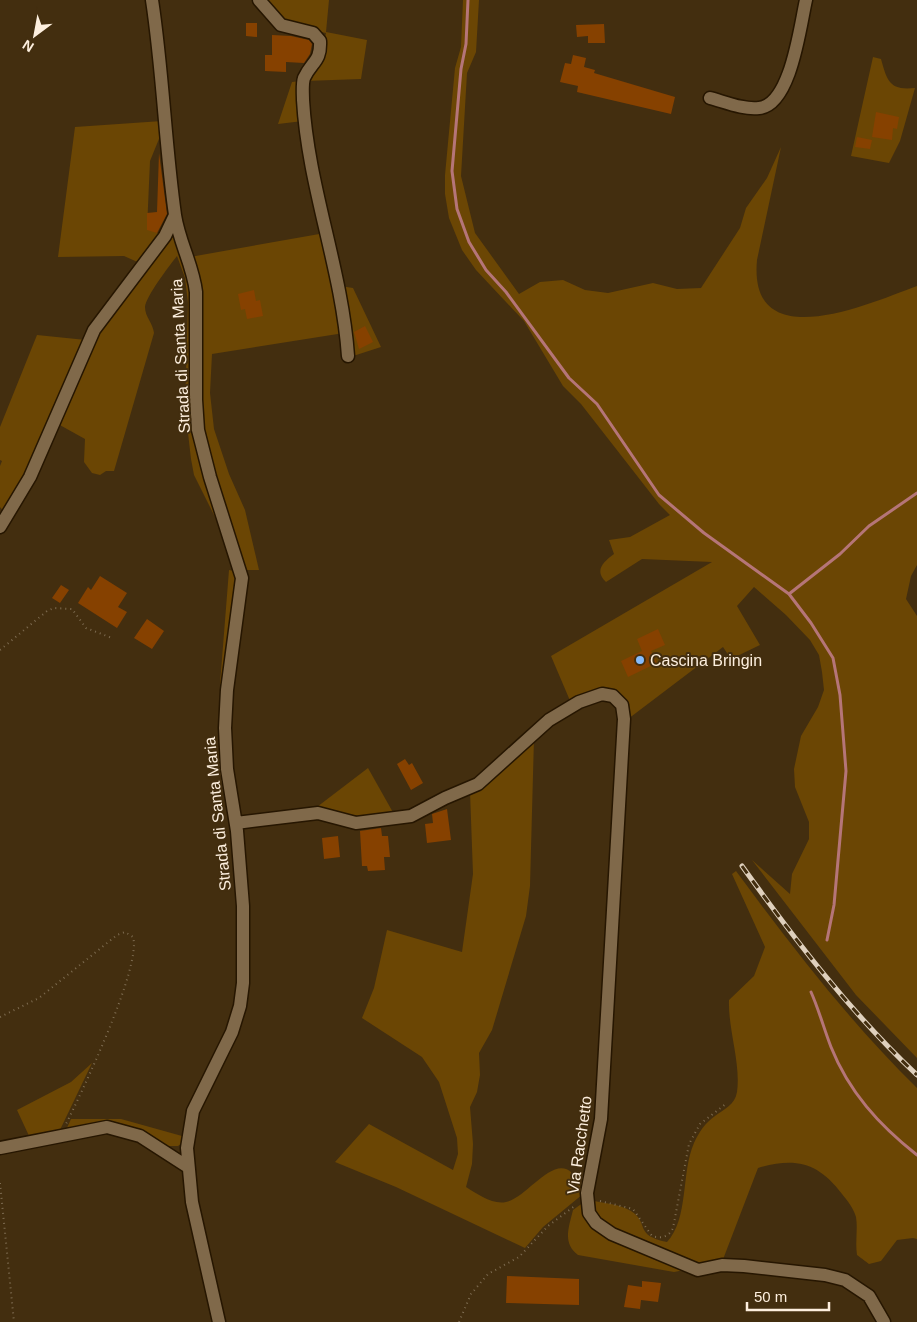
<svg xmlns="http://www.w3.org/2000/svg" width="917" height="1322" viewBox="0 0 917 1322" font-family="Helvetica,sans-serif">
<rect width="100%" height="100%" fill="#432e0f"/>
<path fill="#6b4604" d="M263,0H329L326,32L367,40L361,79L305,81L321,58L326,33L288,25Z
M463,0H479L476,52L467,73L461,176L475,233L519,294L540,282L563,280L585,290L608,293L653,283L677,289L701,288L740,228L746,208L767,178L781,147L757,260C748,358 868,304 917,286V565L911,576L906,599L917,616V1058L856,995L752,860L790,894L792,874L809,839V822L795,787L794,769L801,736L818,707L824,690L822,672L819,655L810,640L786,615L754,587L737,606L760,645L731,659L723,647L628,719L621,698L571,703L551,656L712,562L642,559L606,582C594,571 603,562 614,554L609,540L630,537L670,515L659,504L581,404L563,386L524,321L476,270L462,250L449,218L445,194V175L455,68L461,47Z
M873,57L881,59C887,80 889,91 915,88L900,141L889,163L851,156Z
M301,81L303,121L278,124L292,82Z
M162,121L163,129L150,161L147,229L161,234L142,264L124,256L58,257L75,127Z
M171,232L179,239L191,275L193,398L237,572L223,686L220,684L229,570L234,571L217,521L194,475L191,459L185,407L188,303L185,278L177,256C170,265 146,296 145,307C145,317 153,323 154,333L114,471H106L100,475L92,473L84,462L85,439L58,424L97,332Z
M325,233L344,333L212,354L210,393L214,429L229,474L245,510L259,570H244L203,439L190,257Z
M340,286L353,288L381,347L350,357Z
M37,335L86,340L53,420L5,513L0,507V466L2,461L0,460V427Z
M534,738L530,886L526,916L492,1030L479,1053L480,1075L477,1092L470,1107L473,1144L472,1164L466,1187C477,1194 493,1205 506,1202C527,1198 553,1154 572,1173C577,1178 580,1188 583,1194L543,1227L525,1248L396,1187L335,1162L369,1124L453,1170L458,1154L457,1138L439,1082L422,1057L362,1018L374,988L387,930L462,952L473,874L470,792Z
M368,768L395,816L366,820L313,810Z
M736,871C792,947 849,1021 917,1088V1239L913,1238L897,1240L881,1261L869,1264L857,1255C855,1242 858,1229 856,1217C854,1209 847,1200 842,1194C818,1162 795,1157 758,1168L722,1262L696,1267L600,1222L589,1200C602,1203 620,1204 631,1211C650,1223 633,1235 667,1242C689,1219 681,1172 694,1143C699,1132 705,1123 715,1116C724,1109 735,1105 737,1092C741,1063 728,1030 729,1000L754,976L765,947L732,874Z
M92,1063L59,1132L30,1138L17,1110L71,1082Z
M71,1119H121L182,1136V1143L178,1146H163L144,1134L66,1130Z
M584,1202L587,1216L690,1269L674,1272L578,1255C562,1243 569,1227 573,1210Z"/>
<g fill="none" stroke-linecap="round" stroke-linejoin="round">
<path stroke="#b57578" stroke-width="3" d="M468,0L466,44L461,69L452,171L457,209L469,242L486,270L506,292L569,378L597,404L659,495L704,533L789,594L811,623L833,658L840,695L846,771L834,905L827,940
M789,594L840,554L869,526L917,493
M811,992C819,1010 824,1029 831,1047C849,1092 879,1125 917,1155"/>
</g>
<path fill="#864100" d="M246,23H257V37L246,36Z
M604,24L605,43H588V36L577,37L576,25Z
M272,35L291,36L309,40L312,44L310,54L304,63L286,62V72L265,71V55H272Z
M573,55L586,58L584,67L595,70L594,73L675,97L671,114L577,92L578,86L560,82L565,63L571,64Z
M876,112L899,117L897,129L893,128L892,140L872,137Z
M857,137L872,140L870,149L855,147Z
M159,153L167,214L157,233L147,230V213L157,212Z
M254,290L256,301L260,300L263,316L247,319L245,309L241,310L238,294Z
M365,326L373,342L359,349L354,332Z
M100,576L127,593L118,607L127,612L117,628L78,603L88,587L91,590Z
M61,585L69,590L60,603L52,598Z
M147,619L164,631L152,649L134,638Z
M658,629L665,645L651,651L657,663L628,677L621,661L642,651L637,639Z
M405,759L409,765L412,763L423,783L411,790L397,764Z
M447,809L451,840L427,843L425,824L433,823L432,814Z
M381,828L382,836H388L390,857H384L385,870L368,871L367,866H362L360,831Z
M338,836L340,857L324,859L322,838Z
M507,1276L579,1279V1305L506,1303Z
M642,1281L661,1283L658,1302L641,1300L640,1309L624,1307L628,1285L642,1287Z"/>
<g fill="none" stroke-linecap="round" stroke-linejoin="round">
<g stroke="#261601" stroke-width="15">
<path id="minor" d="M152,0C163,72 165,144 175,215C179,242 193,265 196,292V400L198,430L210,477L242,578L227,690L225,728L227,769L237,831L243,906V983L240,1006L232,1032L193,1111L187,1148L192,1202L219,1322
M259,0L281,25L313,33L320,41C321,62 312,61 304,78C302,84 303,94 303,100C308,187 342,269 348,356
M710,98C725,102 744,110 759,108C791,105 800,26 806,0
M0,527L30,477L94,330L165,236L175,215
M236,823L318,813L356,823L411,816L445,798L478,784L549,720L579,702L602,694L613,696L622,705L624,719L601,1119L587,1193L589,1213L596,1223L612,1234L698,1270L722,1265L744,1266L825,1275L845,1280L869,1296L884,1322
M0,1148L107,1127L140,1136L188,1167"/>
</g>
<path stroke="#7e6c51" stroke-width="2" stroke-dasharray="1 4" stroke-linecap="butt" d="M0,650L47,611L54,608L72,609L86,628L112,638
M0,1017L39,998L117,935L125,932L133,937C142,966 82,1092 66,1124
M0,1183L14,1322
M600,1201L633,1209L652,1236C661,1239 669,1237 673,1228L689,1144L700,1124L727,1103
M459,1322L471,1294L488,1274L519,1257L548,1226L576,1205"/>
<use href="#minor" stroke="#80694a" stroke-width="12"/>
<g stroke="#dfd0bd" stroke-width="5">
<path id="rail" d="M742,866C795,940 851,1013 917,1075"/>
</g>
<use href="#rail" stroke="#432e0f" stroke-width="3" stroke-dasharray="9" stroke-linecap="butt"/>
</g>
<circle fill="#86bbfb" stroke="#432e0f" stroke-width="2" cx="640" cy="660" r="5"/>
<g text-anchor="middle" stroke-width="4" stroke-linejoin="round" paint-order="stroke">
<g font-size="16" fill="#fdefde" stroke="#432e0f">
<text transform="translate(180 356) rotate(-93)" y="6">Strada di Santa Maria</text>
<text transform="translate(217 814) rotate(-96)" y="6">Strada di Santa Maria</text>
<text transform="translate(579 1145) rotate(-82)" y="6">Via Racchetto</text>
</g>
<g font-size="16" fill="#fdefde" stroke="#432e0f" text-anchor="start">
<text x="650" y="666">Cascina Bringin</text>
</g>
</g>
<g transform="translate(35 35) rotate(212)" stroke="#432e0f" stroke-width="4" paint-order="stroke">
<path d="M0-4L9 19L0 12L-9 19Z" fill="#fdefde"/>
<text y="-8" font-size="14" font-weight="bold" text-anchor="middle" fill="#fdefde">N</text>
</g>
<path d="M747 1302v8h82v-8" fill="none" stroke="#fdefde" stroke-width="2.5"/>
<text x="754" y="1302" font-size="15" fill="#fdefde" stroke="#432e0f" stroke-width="4" paint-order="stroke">50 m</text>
</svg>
